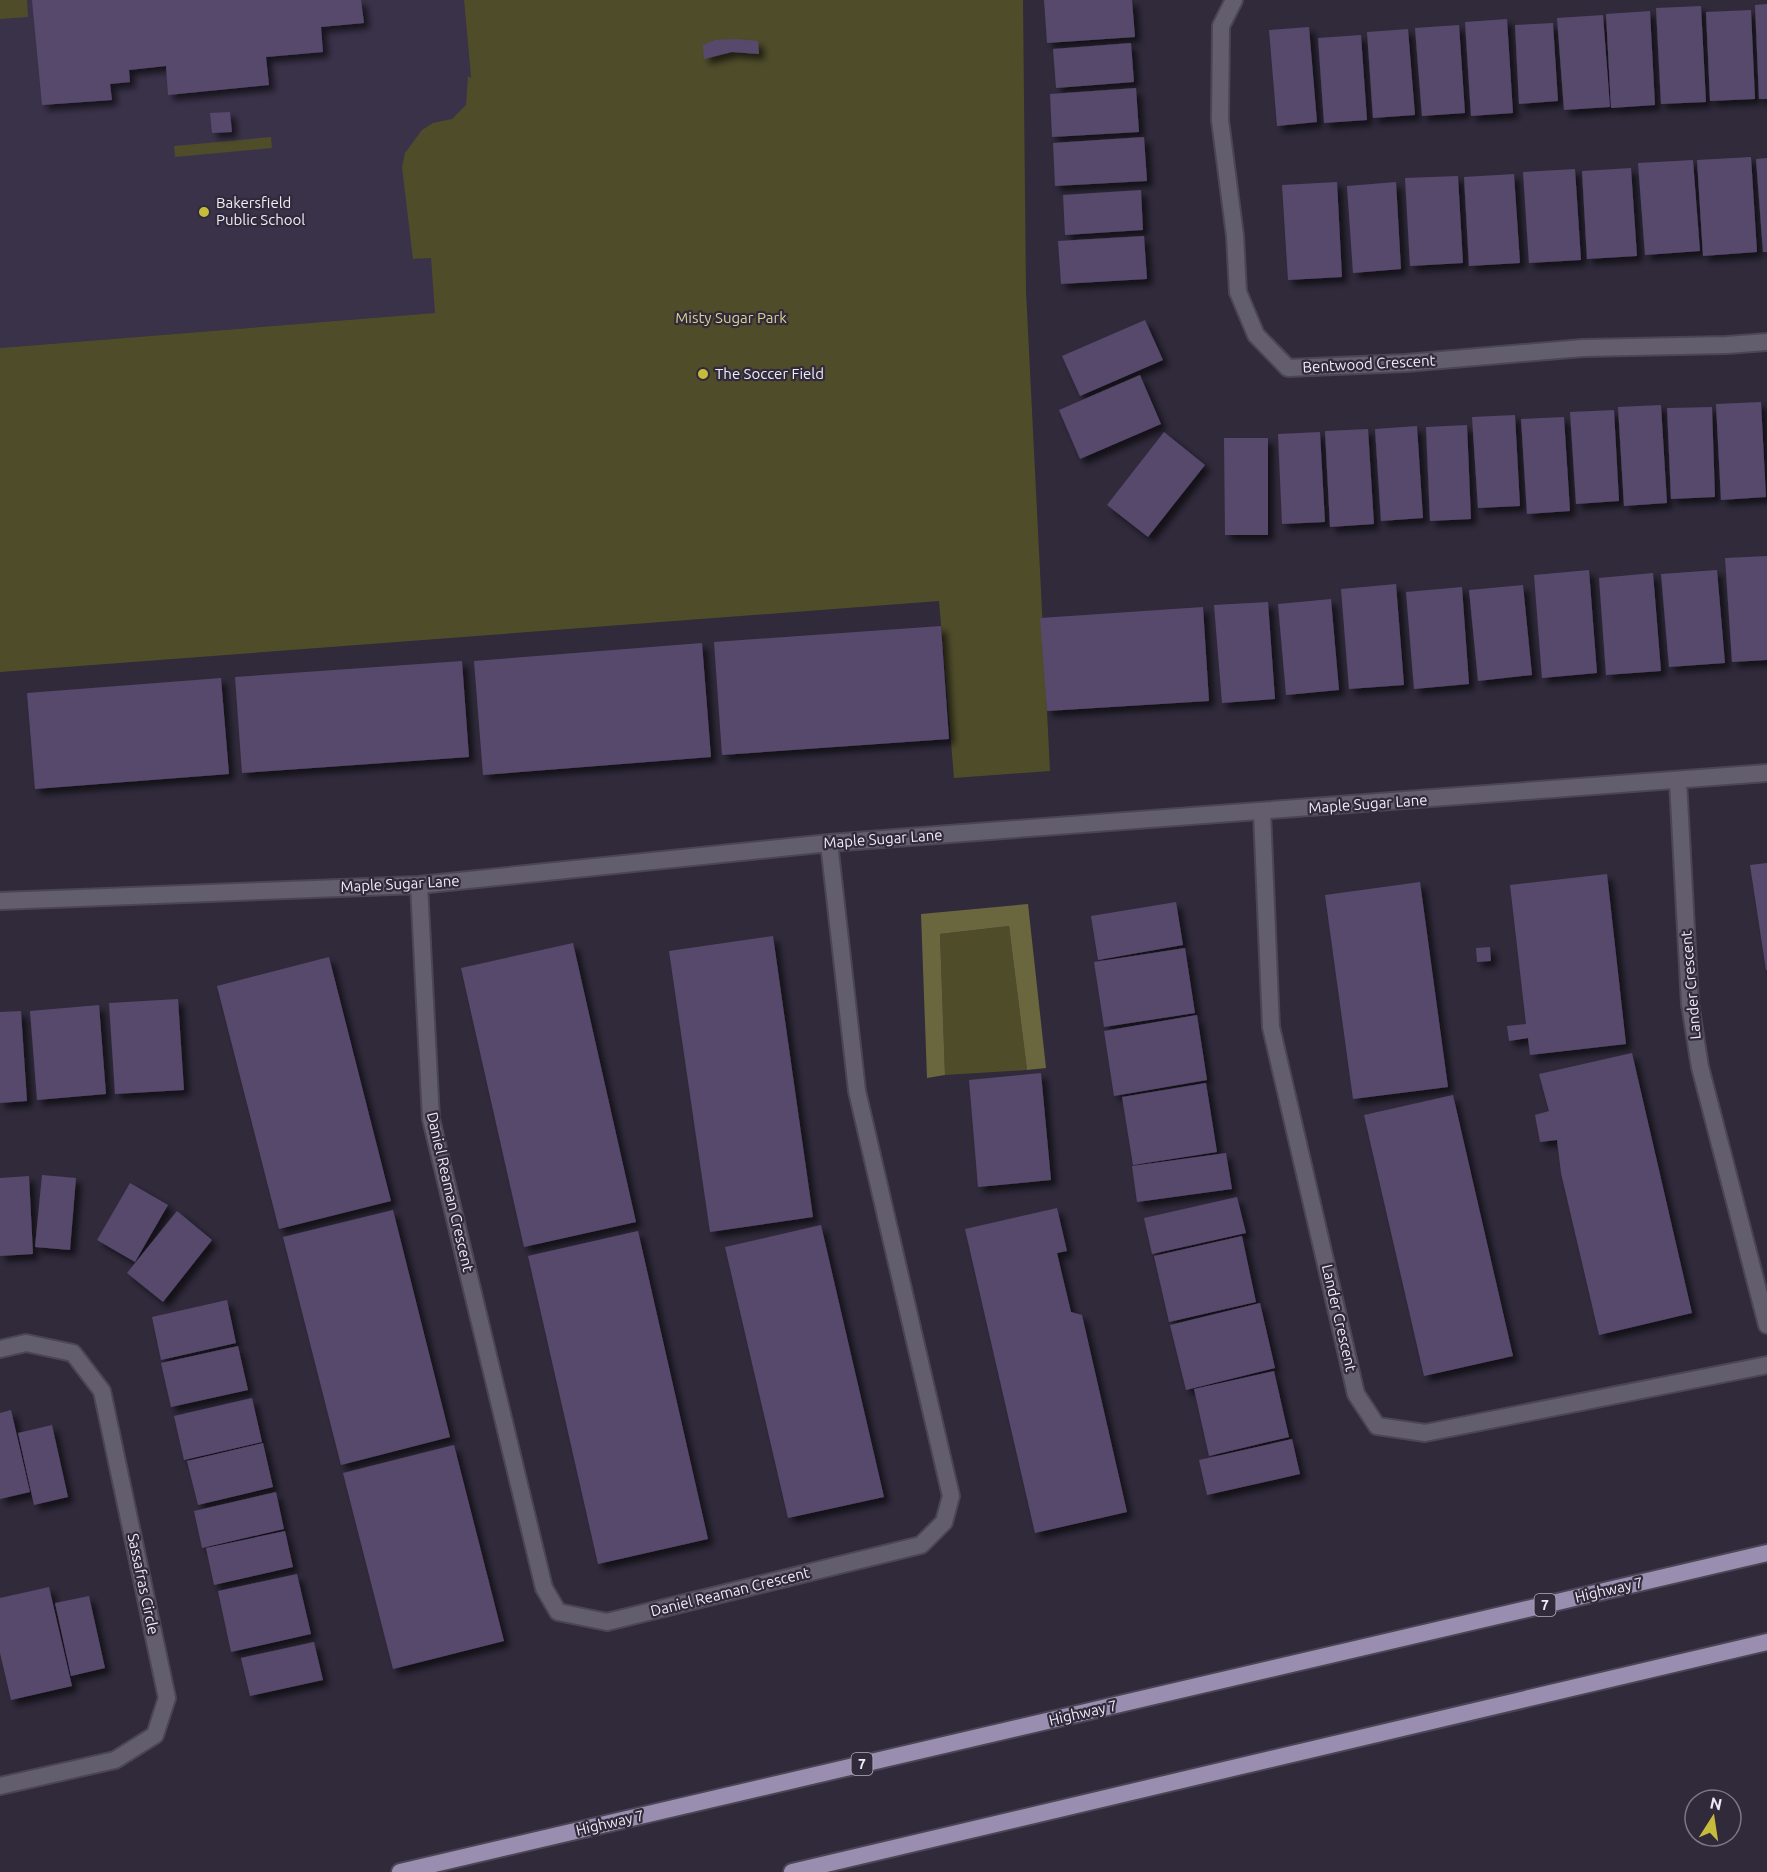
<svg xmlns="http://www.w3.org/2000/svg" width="1767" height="1872" viewBox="0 0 1767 1872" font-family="Ubuntu,sans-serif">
<defs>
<filter id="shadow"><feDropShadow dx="5.5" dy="5.5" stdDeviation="3" flood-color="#0009"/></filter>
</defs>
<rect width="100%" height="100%" fill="#302a3b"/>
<path fill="#3a3249" d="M0,0H464L471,79L474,148L413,259L431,257L436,313L0,348Z"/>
<path fill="#4f4c2a" d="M0,0H27L28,17L0,19Z
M464,0H1023L1026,291L1050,771L954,778L939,601L0,672V348L435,313L431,258L413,259L402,167L405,153L422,130L433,123L452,119L466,105L468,76L471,78Z
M271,137L272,148L175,157L174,146Z
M1009,926L1027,1070L945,1075L940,934Z"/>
<path fill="#6a663e" d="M1028,904L1046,1068L1027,1070L1009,926L940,934L945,1075L927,1078L921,914Z"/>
<path fill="#56496c" filter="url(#shadow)" d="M32,0H361L364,23L321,27L323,52L266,57L269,85L168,95L166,66L129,70L130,82L110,84L112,100L42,105Z
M1044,0H1132L1135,37L1047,43Z
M1767,4V99H1759L1755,5Z
M1701,6L1706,102L1661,104L1656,8Z
M1751,10L1755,99L1710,101L1706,12Z
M1650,11L1655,105L1611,108L1606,14Z
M1603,15L1610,107L1564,110L1557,18Z
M1507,19L1513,113L1471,116L1465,22Z
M1553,23L1558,101L1519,104L1515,25Z
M1459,25L1465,113L1422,116L1415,28Z
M1309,27L1317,122L1277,126L1269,30Z
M1408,29L1415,115L1373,118L1367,32Z
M1361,35L1367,120L1324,123L1318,38Z
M737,39L758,41L759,54L732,52L704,59L703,45L715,40Z
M1131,43L1134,82L1056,88L1053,49Z
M1136,88L1139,132L1052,137L1050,94Z
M230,112L232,132L212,133L210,113Z
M1144,137L1147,181L1055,186L1053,143Z
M1751,157L1757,252L1703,256L1697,160Z
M1767,158V252H1763L1756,159Z
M1693,160L1700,251L1645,255L1638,163Z
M1631,168L1637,256L1587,259L1582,171Z
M1575,169L1581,260L1529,263L1523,172Z
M1514,174L1520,263L1469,266L1464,177Z
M1458,176L1463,263L1410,266L1405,178Z
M1337,182L1342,277L1288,280L1282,185Z
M1396,182L1401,269L1353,273L1347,186Z
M1141,190L1143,230L1065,235L1063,195Z
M1144,236L1147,279L1061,284L1058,241Z
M1145,320L1163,360L1080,396L1062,356Z
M1140,375L1161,424L1080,459L1059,410Z
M1761,402L1766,497L1721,500L1716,404Z
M1661,405L1667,503L1624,506L1618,407Z
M1712,407L1715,497L1671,499L1667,408Z
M1614,410L1619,501L1576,504L1570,412Z
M1515,415L1520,506L1478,508L1472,417Z
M1564,417L1570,511L1527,514L1521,419Z
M1467,425L1471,519L1430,521L1426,427Z
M1417,426L1423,518L1381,521L1375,429Z
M1368,429L1374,524L1330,527L1325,431Z
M1164,432L1205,465L1148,537L1107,505Z
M1320,432L1325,522L1282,524L1278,434Z
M1224,438H1268V535H1225Z
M1767,556V660L1732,662L1725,558Z
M1589,570L1597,673L1542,678L1534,575Z
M1717,570L1725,663L1669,667L1661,574Z
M1653,573L1661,671L1606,675L1599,578Z
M1396,584L1404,685L1349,689L1341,589Z
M1523,585L1532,675L1478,681L1469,590Z
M1462,587L1469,684L1414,689L1406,592Z
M1331,599L1339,690L1286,695L1278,604Z
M1268,602L1275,699L1222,703L1214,605Z
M1203,607L1209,701L1047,711L1040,618Z
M941,626L949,739L722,755L714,642Z
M702,643L711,757L483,775L474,661Z
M462,661L469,757L242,773L235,677Z
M221,678L229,774L35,789L27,693Z
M1767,863V970H1766L1750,865Z
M1607,874L1626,1044L1530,1055L1528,1038L1509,1041L1507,1026L1526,1024L1510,885Z
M1420,882L1448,1087L1353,1099L1325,895Z
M1176,902L1183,945L1098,960L1091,916Z
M773,936L813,1217L710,1232L669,951Z
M573,943L636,1222L524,1247L461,968Z
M1490,947L1491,961L1477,962L1476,948Z
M1185,948L1195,1013L1104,1027L1094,962Z
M329,957L391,1201L279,1229L217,986Z
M178,999L184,1090L115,1094L109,1003Z
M99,1005L106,1094L37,1100L30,1011Z
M21,1011L27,1101L0,1103V1012Z
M1197,1015L1207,1080L1114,1096L1104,1031Z
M1632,1053L1692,1313L1599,1335L1561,1173L1557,1140L1540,1142L1535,1115L1549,1111L1539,1074Z
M1041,1073L1051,1180L978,1187L969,1080Z
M1206,1083L1217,1152L1133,1165L1122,1097Z
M1453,1095L1513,1356L1424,1376L1364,1115Z
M1226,1153L1232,1189L1137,1202L1132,1166Z
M42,1175L76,1178L70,1250L35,1247Z
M29,1176L33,1254L0,1256V1178Z
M130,1183L168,1205L135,1262L97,1240Z
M1237,1197L1246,1233L1152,1254L1144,1218Z
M1057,1208L1067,1251L1057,1253L1071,1312L1082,1315L1127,1512L1035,1533L965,1229Z
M393,1210L450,1437L341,1465L283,1237Z
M177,1211L212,1240L163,1302L127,1273Z
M821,1225L884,1497L788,1518L725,1247Z
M638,1231L708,1539L598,1564L528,1256Z
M1242,1236L1256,1302L1169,1322L1154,1256Z
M227,1300L236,1343L161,1360L152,1317Z
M1260,1303L1275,1368L1186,1390L1170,1325Z
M238,1346L248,1390L171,1407L161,1363Z
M1274,1371L1289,1437L1209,1456L1194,1389Z
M252,1398L262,1442L184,1460L174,1416Z
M11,1410L30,1492L0,1499V1413Z
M52,1425L68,1497L34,1505L18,1433Z
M1292,1439L1300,1474L1207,1495L1199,1460Z
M263,1443L273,1487L198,1505L187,1461Z
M454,1445L504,1641L393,1669L343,1473Z
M276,1492L284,1529L202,1548L194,1511Z
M285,1531L293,1567L214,1585L206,1548Z
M297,1574L311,1634L231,1652L218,1591Z
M49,1587L72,1686L11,1700L0,1653V1598Z
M89,1596L105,1668L71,1676L55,1603Z
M314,1642L323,1680L250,1696L241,1658Z"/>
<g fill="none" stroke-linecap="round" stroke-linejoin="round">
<g stroke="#4b4555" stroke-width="20">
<path id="minor" d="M1234,0L1221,26L1220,120L1235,236L1238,292L1256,335L1288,368L1406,363L1583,348L1727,345L1767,342
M1678,781L1690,1004L1700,1067L1767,1325
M1262,812L1271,1027L1356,1394L1377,1426L1425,1433L1767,1365
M419,885L431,1119L544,1588L558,1612L607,1622L921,1545L944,1522L951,1496L857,1091L829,843
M0,901L419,885L829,843L1767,773
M0,1349L26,1343L73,1353L102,1391L167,1698L155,1735L115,1760L0,1786"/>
</g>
<g stroke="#4b4555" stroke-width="20">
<path id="primary" d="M400,1872L1767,1553
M792,1872L1767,1642"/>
</g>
<use href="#minor" stroke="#635e6e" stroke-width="16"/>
<use href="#primary" stroke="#998eaf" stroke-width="16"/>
</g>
<g fill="#c7bb3c" stroke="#302a3b" stroke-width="2">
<circle cx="204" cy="212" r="6"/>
<circle cx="703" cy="374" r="6"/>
</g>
<g text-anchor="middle" stroke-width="4.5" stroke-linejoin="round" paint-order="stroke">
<g fill="#302a3b" stroke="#b6b1bf" stroke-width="1.5">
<rect x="1534.5" y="1594" width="21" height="22" rx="4.5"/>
<rect x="851.5" y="1753" width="21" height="22" rx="4.5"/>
</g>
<g font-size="14" font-weight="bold" fill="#efebf7">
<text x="1545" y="1610">7</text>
<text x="862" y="1769">7</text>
</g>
<g font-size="15" fill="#efebf7" stroke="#302a3b" text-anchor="start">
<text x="216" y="208">Bakersfield<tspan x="216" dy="17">Public School</tspan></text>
<text x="715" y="379">The Soccer Field</text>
</g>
<g font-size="15" fill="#d9d38f" stroke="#302a3b">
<text x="731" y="323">Misty Sugar Park</text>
</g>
<g font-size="15" fill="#efebf7" stroke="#302a3b">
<text transform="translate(1369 364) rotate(-3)" y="5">Bentwood Crescent</text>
<text transform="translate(1368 804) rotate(-4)" y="5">Maple Sugar Lane</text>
<text transform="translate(883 839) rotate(-4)" y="5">Maple Sugar Lane</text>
<text transform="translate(400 884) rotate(-3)" y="5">Maple Sugar Lane</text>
<text transform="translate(1691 985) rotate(-95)" y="5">Lander Crescent</text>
<text transform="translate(450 1192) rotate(77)" y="5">Daniel Reaman Crescent</text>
<text transform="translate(1339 1318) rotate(77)" y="5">Lander Crescent</text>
<text transform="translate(143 1584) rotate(78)" y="5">Sassafras Circle</text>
<text transform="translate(1609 1590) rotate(-13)" y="5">Highway 7</text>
<text transform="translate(730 1592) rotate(-14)" y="5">Daniel Reaman Crescent</text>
<text transform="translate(1083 1713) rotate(-13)" y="5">Highway 7</text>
<text transform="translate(610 1823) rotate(-13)" y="5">Highway 7</text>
</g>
</g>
<g transform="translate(1713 1818) rotate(12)"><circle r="28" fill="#302a3b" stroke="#7c7786" stroke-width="1.5"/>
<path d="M0-4.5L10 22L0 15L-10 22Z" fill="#c7bb3c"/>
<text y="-9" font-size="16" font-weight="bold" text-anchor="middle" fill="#efebf7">N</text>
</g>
</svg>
